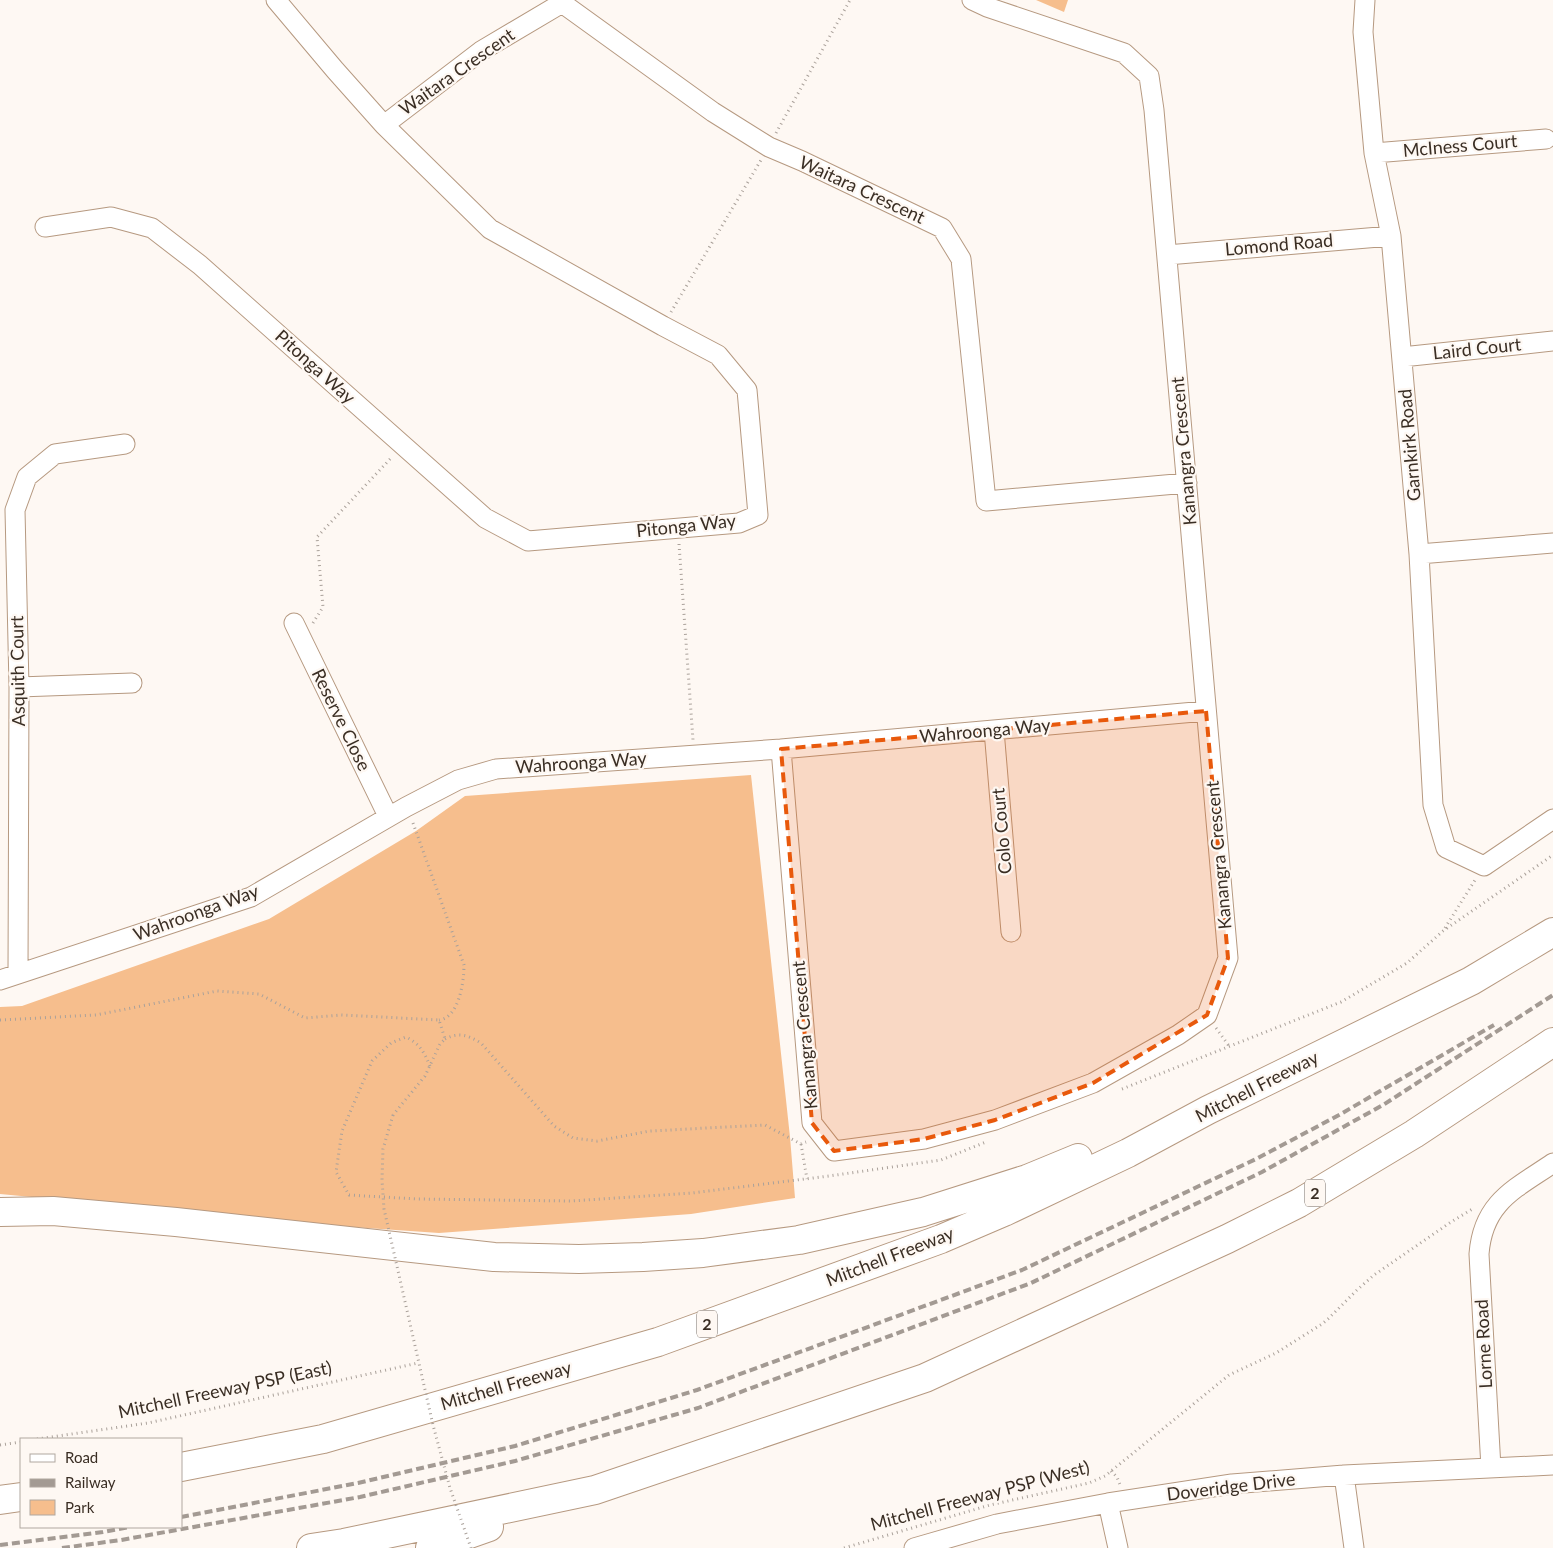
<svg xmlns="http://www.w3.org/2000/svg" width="1553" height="1548" viewBox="0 0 1553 1548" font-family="Lato,sans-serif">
<rect width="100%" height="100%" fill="#fef8f3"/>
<path fill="#f6be8d" d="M1036,0H1068L1064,12Z
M751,775L790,1137L795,1198L691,1214L439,1233L338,1226L0,1194V1007L22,1006L269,919L416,831L465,796Z"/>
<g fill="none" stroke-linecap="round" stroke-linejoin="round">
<g stroke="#b69980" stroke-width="21">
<path id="minor" d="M1365,0L1363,32L1374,153L1391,236L1419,554L1433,805L1446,848L1484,866L1553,819
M384,125L481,51L562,3L713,112L769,147L802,161L942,228L961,259L986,501L1187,483
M1374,153L1546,139
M45,227L111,217L152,228L200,265L485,518L528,541L739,523L758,515L747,390L718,355L663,326L490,229L384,125L335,70L276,0
M1167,255L1391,236
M1402,357L1553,341
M1419,554L1553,543
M294,623L388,816
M19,687L132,683
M994,730L1011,932
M781,749L812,1123L834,1151L924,1139L995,1120L1093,1083L1178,1035L1207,1015L1228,958L1154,110L1149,76L1124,53L987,7L972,0
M18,973L19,687L15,510L27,477L55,454L125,444
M0,980L251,897L406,807L458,780L496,769L781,749L1206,711
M1491,1468L1479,1254C1483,1202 1515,1189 1553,1163
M1344,1475L1354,1548
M1108,1503L1118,1548
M914,1548L997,1524L1108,1503L1232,1484L1344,1475L1553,1465"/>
</g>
<g stroke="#b69980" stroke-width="30">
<path id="highway" d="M0,1212L53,1211L176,1222L494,1257L579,1259L643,1257L703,1253L799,1240L923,1212L1027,1179L1078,1158
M181,1467L323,1439L658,1342L941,1239L1004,1212L1128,1153L1208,1110L1471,981L1553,932
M0,1500L21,1497
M311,1548L344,1543L595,1490L925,1378L1227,1239L1299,1203L1414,1134L1553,1042
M430,1548L489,1527"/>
</g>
<path stroke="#aaa19a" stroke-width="3" stroke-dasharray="1 4" stroke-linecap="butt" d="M776,133L850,0
M671,312L761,160
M679,544L693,740
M313,623L323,607L317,537L392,457
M413,823L464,965C464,982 459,1018 439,1020
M1445,928L1475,880
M0,1020L96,1015L217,991L259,994L305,1018L341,1015L439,1020L445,1039L440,1044L425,1076L393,1115
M1216,1028L1229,1046
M445,1039C458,1032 468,1035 481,1043L554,1126L573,1138L597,1141L650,1131L765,1125L801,1144L806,1142
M430,1066C424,1052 420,1044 406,1037L391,1043L372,1061L342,1131L336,1172L349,1195L417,1199L571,1201L692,1193L829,1176L941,1160L986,1142
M1122,1089L1341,1002L1407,963L1443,931L1553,855
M801,1144L807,1179
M37,1439L148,1423L418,1363
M0,1445L21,1442
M1111,1471L1117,1477L1120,1485
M844,1548L990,1505L1089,1483L1105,1476L1229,1375L1276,1353L1322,1324L1328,1319L1357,1290L1374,1275L1451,1222L1474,1208"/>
<use href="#minor" stroke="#fff" stroke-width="19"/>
<use href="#highway" stroke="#fff" stroke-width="28"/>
<path stroke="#a39a93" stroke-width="4" stroke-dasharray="8 4" stroke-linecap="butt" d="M181,1517L358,1483L515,1446L697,1390L1022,1270L1256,1159L1339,1115L1494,1025
M0,1545L103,1532L129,1527
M62,1548L121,1540L360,1497L515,1461L698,1408L1031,1283L1262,1172L1383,1105L1553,995"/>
<path stroke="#aaa19a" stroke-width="3" stroke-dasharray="1 4" stroke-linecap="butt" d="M393,1115L383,1149L382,1180L384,1209L433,1425L450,1488L471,1548"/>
</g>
<path fill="#e8590c" fill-opacity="0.2" stroke="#e8590c" stroke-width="4" stroke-dasharray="10 6" stroke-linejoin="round" d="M1206,711L1228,958L1207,1015L1093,1083L995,1120L924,1139L834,1151L812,1123L781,749Z"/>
<g text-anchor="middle" stroke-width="4.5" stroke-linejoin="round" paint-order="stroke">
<g fill="#fef8f3" stroke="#756b62" stroke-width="1">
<rect x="1305" y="1179.5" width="20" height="27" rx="4"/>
<rect x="697" y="1310.5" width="20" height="27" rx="4"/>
</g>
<g font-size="16" font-weight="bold" fill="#3a2e24">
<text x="1315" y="1199">2</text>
<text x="707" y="1330">2</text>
</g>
<g font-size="18" fill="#3a2e24" stroke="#fef8f3">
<text transform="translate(457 72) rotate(-35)" y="6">Waitara Crescent</text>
<text transform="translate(1460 146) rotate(-5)" y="6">McIness Court</text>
<text transform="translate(862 190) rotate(25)" y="6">Waitara Crescent</text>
<text transform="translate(1279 245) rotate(-5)" y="6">Lomond Road</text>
<text transform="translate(1477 349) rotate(-6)" y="6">Laird Court</text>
<text transform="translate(315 367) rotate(42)" y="6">Pitonga Way</text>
<text transform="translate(1410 445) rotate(-95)" y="6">Garnkirk Road</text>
<text transform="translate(1184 451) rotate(-95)" y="6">Kanangra Crescent</text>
<text transform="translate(686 526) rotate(-6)" y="6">Pitonga Way</text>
<text transform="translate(18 671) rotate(-91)" y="6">Asquith Court</text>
<text transform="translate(341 720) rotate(64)" y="6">Reserve Close</text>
<text transform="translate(985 731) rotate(-5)" y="6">Wahroonga Way</text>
<text transform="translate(581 763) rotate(-4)" y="6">Wahroonga Way</text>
<text transform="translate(1002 831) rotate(-95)" y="6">Colo Court</text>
<text transform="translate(1219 855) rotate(-95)" y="6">Kanangra Crescent</text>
<text transform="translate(196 913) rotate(-20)" y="6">Wahroonga Way</text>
<text transform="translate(805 1035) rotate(-95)" y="6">Kanangra Crescent</text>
<text transform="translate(1257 1087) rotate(-27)" y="6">Mitchell Freeway</text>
<text transform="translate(890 1257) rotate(-21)" y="6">Mitchell Freeway</text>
<text transform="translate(1484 1344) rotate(-93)" y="6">Lorne Road</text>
<text transform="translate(506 1386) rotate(-16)" y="6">Mitchell Freeway</text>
<text transform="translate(225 1390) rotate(-12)" y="6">Mitchell Freeway PSP (East)</text>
<text transform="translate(1231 1487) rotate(-7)" y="6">Doveridge Drive</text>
<text transform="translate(980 1496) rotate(-15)" y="6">Mitchell Freeway PSP (West)</text>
</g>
</g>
<rect x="20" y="1438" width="162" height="90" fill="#fef8f3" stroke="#b0a7a0"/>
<rect x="30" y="1454" width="25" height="8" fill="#ffffff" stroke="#b0a7a0"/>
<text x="65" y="1463" font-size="15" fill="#3a2e24">Road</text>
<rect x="30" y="1479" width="25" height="8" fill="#a39a93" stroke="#b0a7a0"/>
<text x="65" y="1488" font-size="15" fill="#3a2e24">Railway</text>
<rect x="30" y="1500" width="25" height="15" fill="#f6be8d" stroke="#b0a7a0"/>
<text x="65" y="1513" font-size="15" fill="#3a2e24">Park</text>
</svg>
